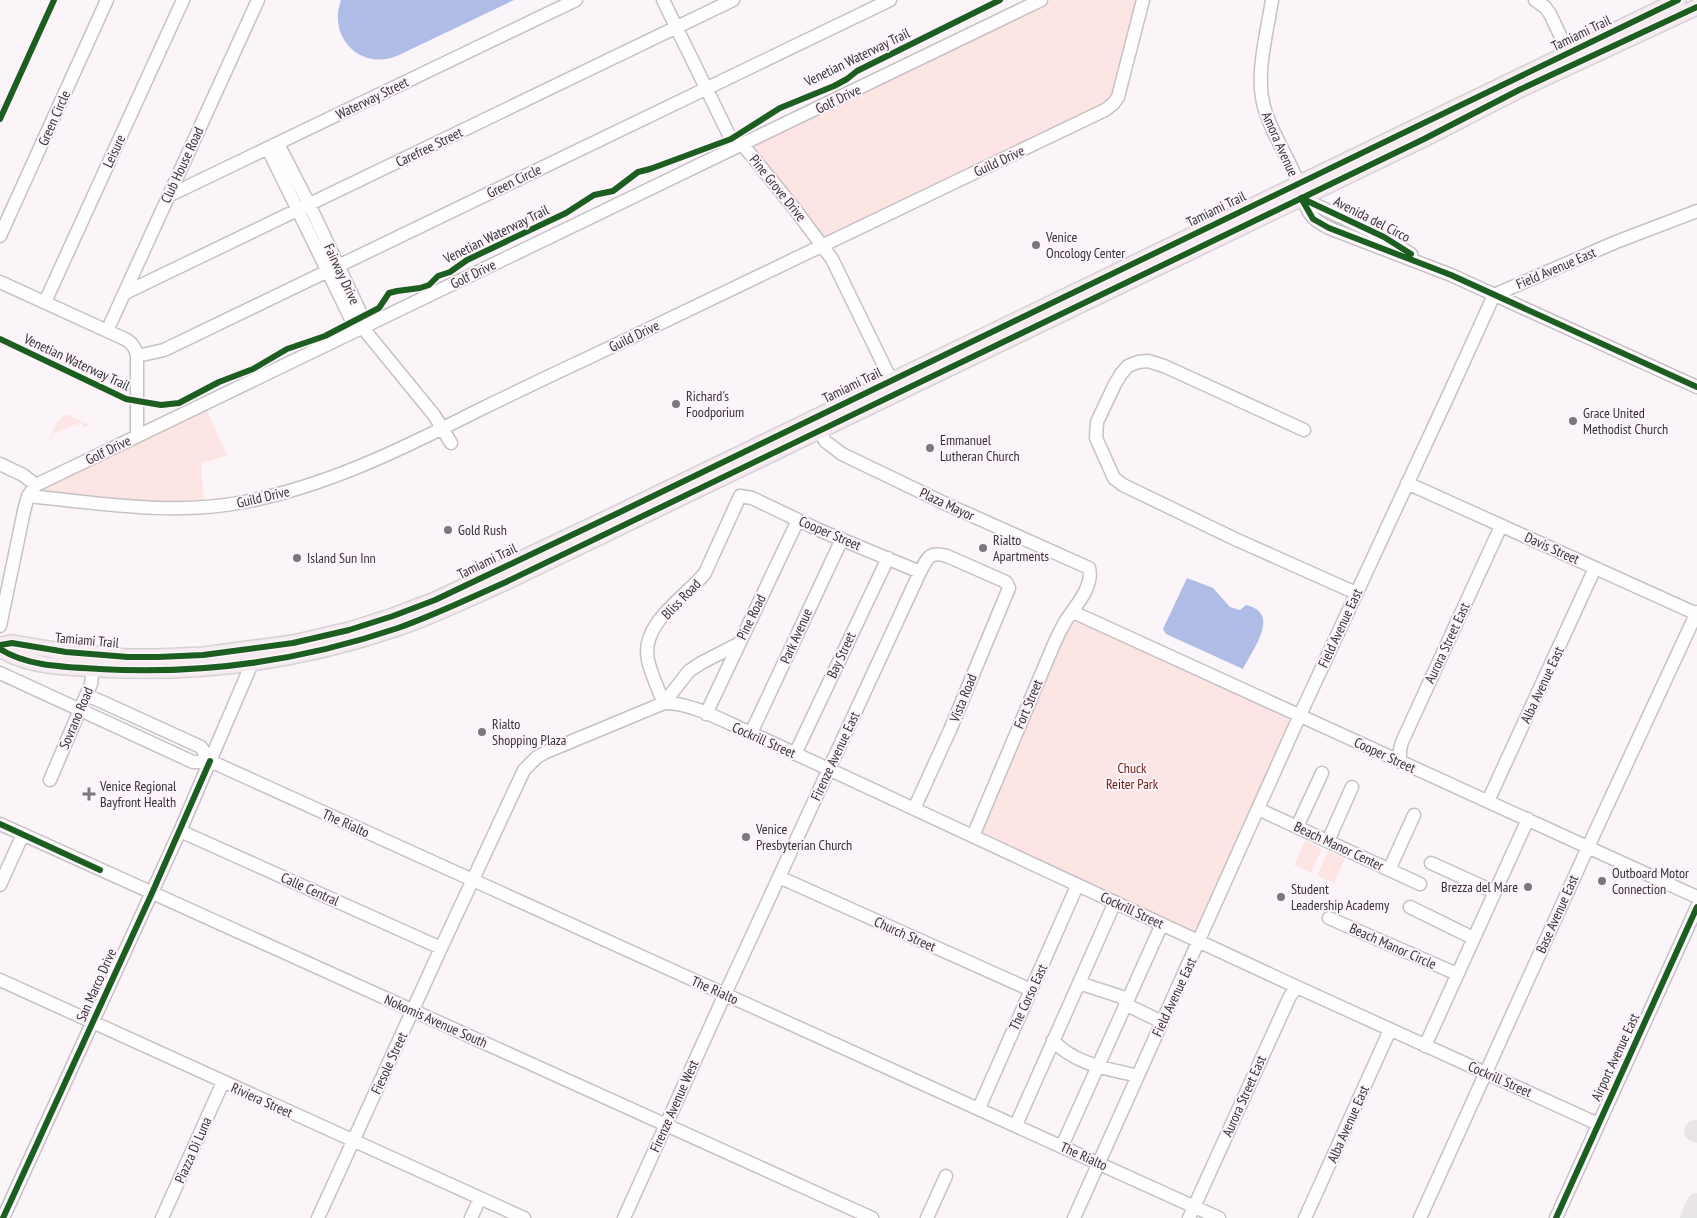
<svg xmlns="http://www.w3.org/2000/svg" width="1697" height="1218" viewBox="0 0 1697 1218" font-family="'PT Sans Narrow',sans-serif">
<rect width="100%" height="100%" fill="#fbf5fa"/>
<path fill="#fce5e3" d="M1050,0H1138L1116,87L1110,101L828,237L819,234L752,147L756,141Z
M206,408L227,456L201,463L204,503L116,501L43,491V488Z
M64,415H68L89,425L83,428V424L80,422L78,426L74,424L73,427L70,426L68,429L64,428L62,431L59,430L57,433L54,432L41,458L57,422Z
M1077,620L1290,717L1292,723L1198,930L1194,933L979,833L1062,634L1072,621Z
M1305,841L1322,849L1311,873L1294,865Z
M1328,851L1345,859L1334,883L1317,876Z"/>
<path fill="#afbce5" d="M341,0H514L399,55C362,72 327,38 341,0Z
M1187,578L1213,588L1230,607L1240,610L1246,605C1282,613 1252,650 1243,669L1166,634L1163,629Z"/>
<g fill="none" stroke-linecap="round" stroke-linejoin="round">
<path stroke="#e8e5e8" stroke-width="22" d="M1695,1131L1697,1132
M1691,1218L1697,1204"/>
<g stroke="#c5c1c4" stroke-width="15">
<path id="minor" d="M663,0L731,139L743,145L794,208L832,259L891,380
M1272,0C1267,34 1254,77 1265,110C1273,136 1289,158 1298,183C1307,206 1304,216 1329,228L1451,275L1697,387
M1535,0L1545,7L1550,14L1572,60
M278,144L309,204L362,316V327L434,415L451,443
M268,149L352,321L362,327
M168,196L576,0
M1301,198L1384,237L1411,254
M0,236L107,0
M0,282L127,340C133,344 136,349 137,356V436
M125,293L733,0
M45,302L183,0
M107,331L258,0
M137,356L164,350L890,0
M816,422L825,441L842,454L946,504L1089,568C1094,587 1075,606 1065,622C1061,629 1057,637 1054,644L973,836
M1304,430L1164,366L1148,361L1138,362L1128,366L1121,374L1115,384L1097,422L1096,438L1114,478L1123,485L1235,539L1356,593
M0,464L23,475L36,485
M1407,483L1697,614
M28,496C100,503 173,516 244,502C327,486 402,449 477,411C514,393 551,375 588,358C760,275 933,194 1105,110L1113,104L1118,97L1143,0
M1073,612L1697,897
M0,626L24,511L28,496L36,485L1041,0
M0,673L193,762L210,761L1219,1218
M87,695L201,747L210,761
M664,703C658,689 651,674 648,660C640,623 686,597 705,573L740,496L752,498L819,530L920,572
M664,703L689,671L701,663L738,644
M706,714L798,520
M751,733L842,539
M795,754L888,558
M1400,762V750L1402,742L1501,526
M50,780L91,684L94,659
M1488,801L1595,568
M1258,809L1420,884
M0,824L872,1218
M1297,827L1322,773
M180,831L441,948
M1328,841L1352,787
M1431,863L1495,892
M1389,870L1414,815
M779,877L1031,990
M0,885L23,834
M1410,907L1473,938
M1329,918L1457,974
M0,980L524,1218
M1079,983L1122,997L1129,1006L1162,1022
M1053,1040C1073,1064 1109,1069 1138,1076
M1425,1046L1528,819
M979,1108L1077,886
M1016,1125L1115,902
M1062,1146L1162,924
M3,1218L180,831L252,663L254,657
M162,1218L223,1082
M318,1218L441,948L524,770L537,757L546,752L664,703C691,702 725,722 751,733L1297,987L1598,1124
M471,1218L480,1198
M624,1218L725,994L920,572C928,557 929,551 947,556L1006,582L1009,588L950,730L914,809
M927,1218L946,1176
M1074,1218L1300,715L1449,394L1494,295L1616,242L1697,211
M1189,1218L1290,996L1297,987
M1305,1218L1390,1030
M1420,1218L1588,847L1697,612
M1556,1218L1697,907"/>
</g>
<g stroke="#d5d2d5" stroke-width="18">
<path id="major" d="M0,645L12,643L66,652L128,657H158L203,655L293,643L349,630L393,616L435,600L616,514L1678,0
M0,649C28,667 67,667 99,669C201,675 301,661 398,628C435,615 470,598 506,582L1424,139L1519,90L1697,7"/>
</g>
<use href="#minor" stroke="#fefefe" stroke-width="12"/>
<use href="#major" stroke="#f6ebef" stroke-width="15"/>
<g stroke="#fdf3fb" stroke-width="9">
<path id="cycleway" d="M0,119L54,0
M1301,198L1313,219L1329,228L1451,275L1697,387
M1301,198L1384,237L1411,254
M0,339L126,399L161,405L179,403L219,382L253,369L287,349L325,336L379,308L389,293L397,291L420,288L429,285L438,276L450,272L467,260L566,213L594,195L613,191L638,172L650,169L731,139L780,108L834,86L847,79L857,71L1000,0
M0,645L12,643L66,652L128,657H158L203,655L293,643L349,630L393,616L435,600L616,514L1678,0
M0,649C28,667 67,667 99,669C201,675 301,661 398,628C435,615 470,598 506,582L1424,139L1519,90L1697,7
M0,824L100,870
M3,1218L152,893L210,761
M1556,1218L1697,907"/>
</g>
<use href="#cycleway" stroke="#1b5e20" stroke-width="6"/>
</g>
<g fill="#7b777b" stroke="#fdf3fb" stroke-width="2">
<circle cx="1036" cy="245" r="5"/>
<circle cx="676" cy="404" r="5"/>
<circle cx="1573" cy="421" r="5"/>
<circle cx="930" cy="448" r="5"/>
<circle cx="448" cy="530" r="5"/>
<circle cx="983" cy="548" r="5"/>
<circle cx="297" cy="558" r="5"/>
<circle cx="482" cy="732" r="5"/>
<path d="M86.5 786.5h5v5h5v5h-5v5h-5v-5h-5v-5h5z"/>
<circle cx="746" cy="837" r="5"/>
<circle cx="1602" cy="881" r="5"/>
<circle cx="1528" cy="887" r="5"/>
<circle cx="1281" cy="897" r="5"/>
</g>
<g text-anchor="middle" stroke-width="4" stroke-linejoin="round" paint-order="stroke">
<g font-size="14" fill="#363336" stroke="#fdf3fb">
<text transform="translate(1581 33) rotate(-26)" y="5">Tamiami Trail</text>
<text transform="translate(857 57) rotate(-26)" y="5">Venetian Waterway Trail</text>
<text transform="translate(372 98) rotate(-26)" y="5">Waterway Street</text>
<text transform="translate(838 99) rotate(-26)" y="5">Golf Drive</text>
<text transform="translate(54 118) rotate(-66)" y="5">Green Circle</text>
<text transform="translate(1280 144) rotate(66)" y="5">Amora Avenue</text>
<text transform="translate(429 147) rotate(-26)" y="5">Carefree Street</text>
<text transform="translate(114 151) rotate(-65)" y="5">Leisure</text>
<text transform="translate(999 161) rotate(-25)" y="5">Guild Drive</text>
<text transform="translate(182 165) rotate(-65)" y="5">Club House Road</text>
<text transform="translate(514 181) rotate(-26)" y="5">Green Circle</text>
<text transform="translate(778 188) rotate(51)" y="5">Pine Grove Drive</text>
<text transform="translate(1216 209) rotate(-26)" y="5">Tamiami Trail</text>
<text transform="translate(1372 219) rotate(27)" y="5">Avenida del Circo</text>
<text transform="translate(496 234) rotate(-26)" y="5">Venetian Waterway Trail</text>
<text transform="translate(1556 268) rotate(-23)" y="5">Field Avenue East</text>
<text transform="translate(342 274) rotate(65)" y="5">Fairway Drive</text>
<text transform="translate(473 274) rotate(-26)" y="5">Golf Drive</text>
<text transform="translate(634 336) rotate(-26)" y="5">Guild Drive</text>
<text transform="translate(77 362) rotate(25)" y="5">Venetian Waterway Trail</text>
<text transform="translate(852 385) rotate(-26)" y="5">Tamiami Trail</text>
<text transform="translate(108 450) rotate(-26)" y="5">Golf Drive</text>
<text transform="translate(263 497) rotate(-13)" y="5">Guild Drive</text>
<text transform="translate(947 504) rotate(25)" y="5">Plaza Mayor</text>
<text transform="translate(830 533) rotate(23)" y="5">Cooper Street</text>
<text transform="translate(1552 548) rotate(24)" y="5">Davis Street</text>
<text transform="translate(487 561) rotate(-26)" y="5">Tamiami Trail</text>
<text transform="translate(681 599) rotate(-46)" y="5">Bliss Road</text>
<text transform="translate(751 617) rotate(-64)" y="5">Pine Road</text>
<text transform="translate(1340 628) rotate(-65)" y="5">Field Avenue East</text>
<text transform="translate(796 636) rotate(-66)" y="5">Park Avenue</text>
<text transform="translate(87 640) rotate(5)" y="5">Tamiami Trail</text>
<text transform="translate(1447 643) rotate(-65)" y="5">Aurora Street East</text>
<text transform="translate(841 655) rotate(-65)" y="5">Bay Street</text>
<text transform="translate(1542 685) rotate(-65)" y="5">Alba Avenue East</text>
<text transform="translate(963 698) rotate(-68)" y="5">Vista Road</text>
<text transform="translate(1028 704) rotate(-67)" y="5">Fort Street</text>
<text transform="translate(76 718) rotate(-67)" y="5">Sovrano Road</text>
<text transform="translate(764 740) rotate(24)" y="5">Cockrill Street</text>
<text transform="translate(1385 755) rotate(25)" y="5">Cooper Street</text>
<text transform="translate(835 756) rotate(-65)" y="5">Firenze Avenue East</text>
<text transform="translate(346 823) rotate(24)" y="5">The Rialto</text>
<text transform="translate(1339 846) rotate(25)" y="5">Beach Manor Center</text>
<text transform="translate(310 889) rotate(24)" y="5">Calle Central</text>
<text transform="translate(1132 910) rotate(25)" y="5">Cockrill Street</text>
<text transform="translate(1557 914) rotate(-66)" y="5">Base Avenue East</text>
<text transform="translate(905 934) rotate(24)" y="5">Church Street</text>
<text transform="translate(1393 946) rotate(24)" y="5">Beach Manor Circle</text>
<text transform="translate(96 985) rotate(-66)" y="5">San Marco Drive</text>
<text transform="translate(715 990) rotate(24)" y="5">The Rialto</text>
<text transform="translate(1028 997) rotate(-65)" y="5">The Corso East</text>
<text transform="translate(1174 997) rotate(-65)" y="5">Field Avenue East</text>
<text transform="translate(436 1021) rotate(24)" y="5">Nokomis Avenue South</text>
<text transform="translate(1615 1057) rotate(-65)" y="5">Airport Avenue East</text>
<text transform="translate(389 1063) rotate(-65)" y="5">Fiesole Street</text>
<text transform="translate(1500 1079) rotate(24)" y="5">Cockrill Street</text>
<text transform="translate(1244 1096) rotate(-66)" y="5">Aurora Street East</text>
<text transform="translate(262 1100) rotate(24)" y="5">Riviera Street</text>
<text transform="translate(674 1106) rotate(-66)" y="5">Firenze Avenue West</text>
<text transform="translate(1348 1124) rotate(-66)" y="5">Alba Avenue East</text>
<text transform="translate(193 1150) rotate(-66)" y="5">Piazza Di Luna</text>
<text transform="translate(1084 1156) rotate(24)" y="5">The Rialto</text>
</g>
<g font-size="14" fill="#363336" stroke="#fdf3fb" text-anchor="start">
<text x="1046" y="242">Venice<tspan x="1046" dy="16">Oncology Center</tspan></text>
<text x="686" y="401">Richard's<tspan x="686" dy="16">Foodporium</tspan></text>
<text x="1583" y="418">Grace United<tspan x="1583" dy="16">Methodist Church</tspan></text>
<text x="940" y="445">Emmanuel<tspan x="940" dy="16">Lutheran Church</tspan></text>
<text x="458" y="535">Gold Rush</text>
<text x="993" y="545">Rialto<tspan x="993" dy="16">Apartments</tspan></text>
<text x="307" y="563">Island Sun Inn</text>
<text x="492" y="729">Rialto<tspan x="492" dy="16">Shopping Plaza</tspan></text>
<text x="100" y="791">Venice Regional<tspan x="100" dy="16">Bayfront Health</tspan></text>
<text x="756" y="834">Venice<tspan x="756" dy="16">Presbyterian Church</tspan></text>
<text x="1612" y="878">Outboard Motor<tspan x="1612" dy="16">Connection</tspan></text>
<text x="1518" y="892" text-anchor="end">Brezza del Mare</text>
<text x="1291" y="894">Student<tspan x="1291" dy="16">Leadership Academy</tspan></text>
</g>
<g font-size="14" fill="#6e1f0e" stroke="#fdf3fb">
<text x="1132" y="773">Chuck<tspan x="1132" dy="16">Reiter Park</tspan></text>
</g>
</g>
</svg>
